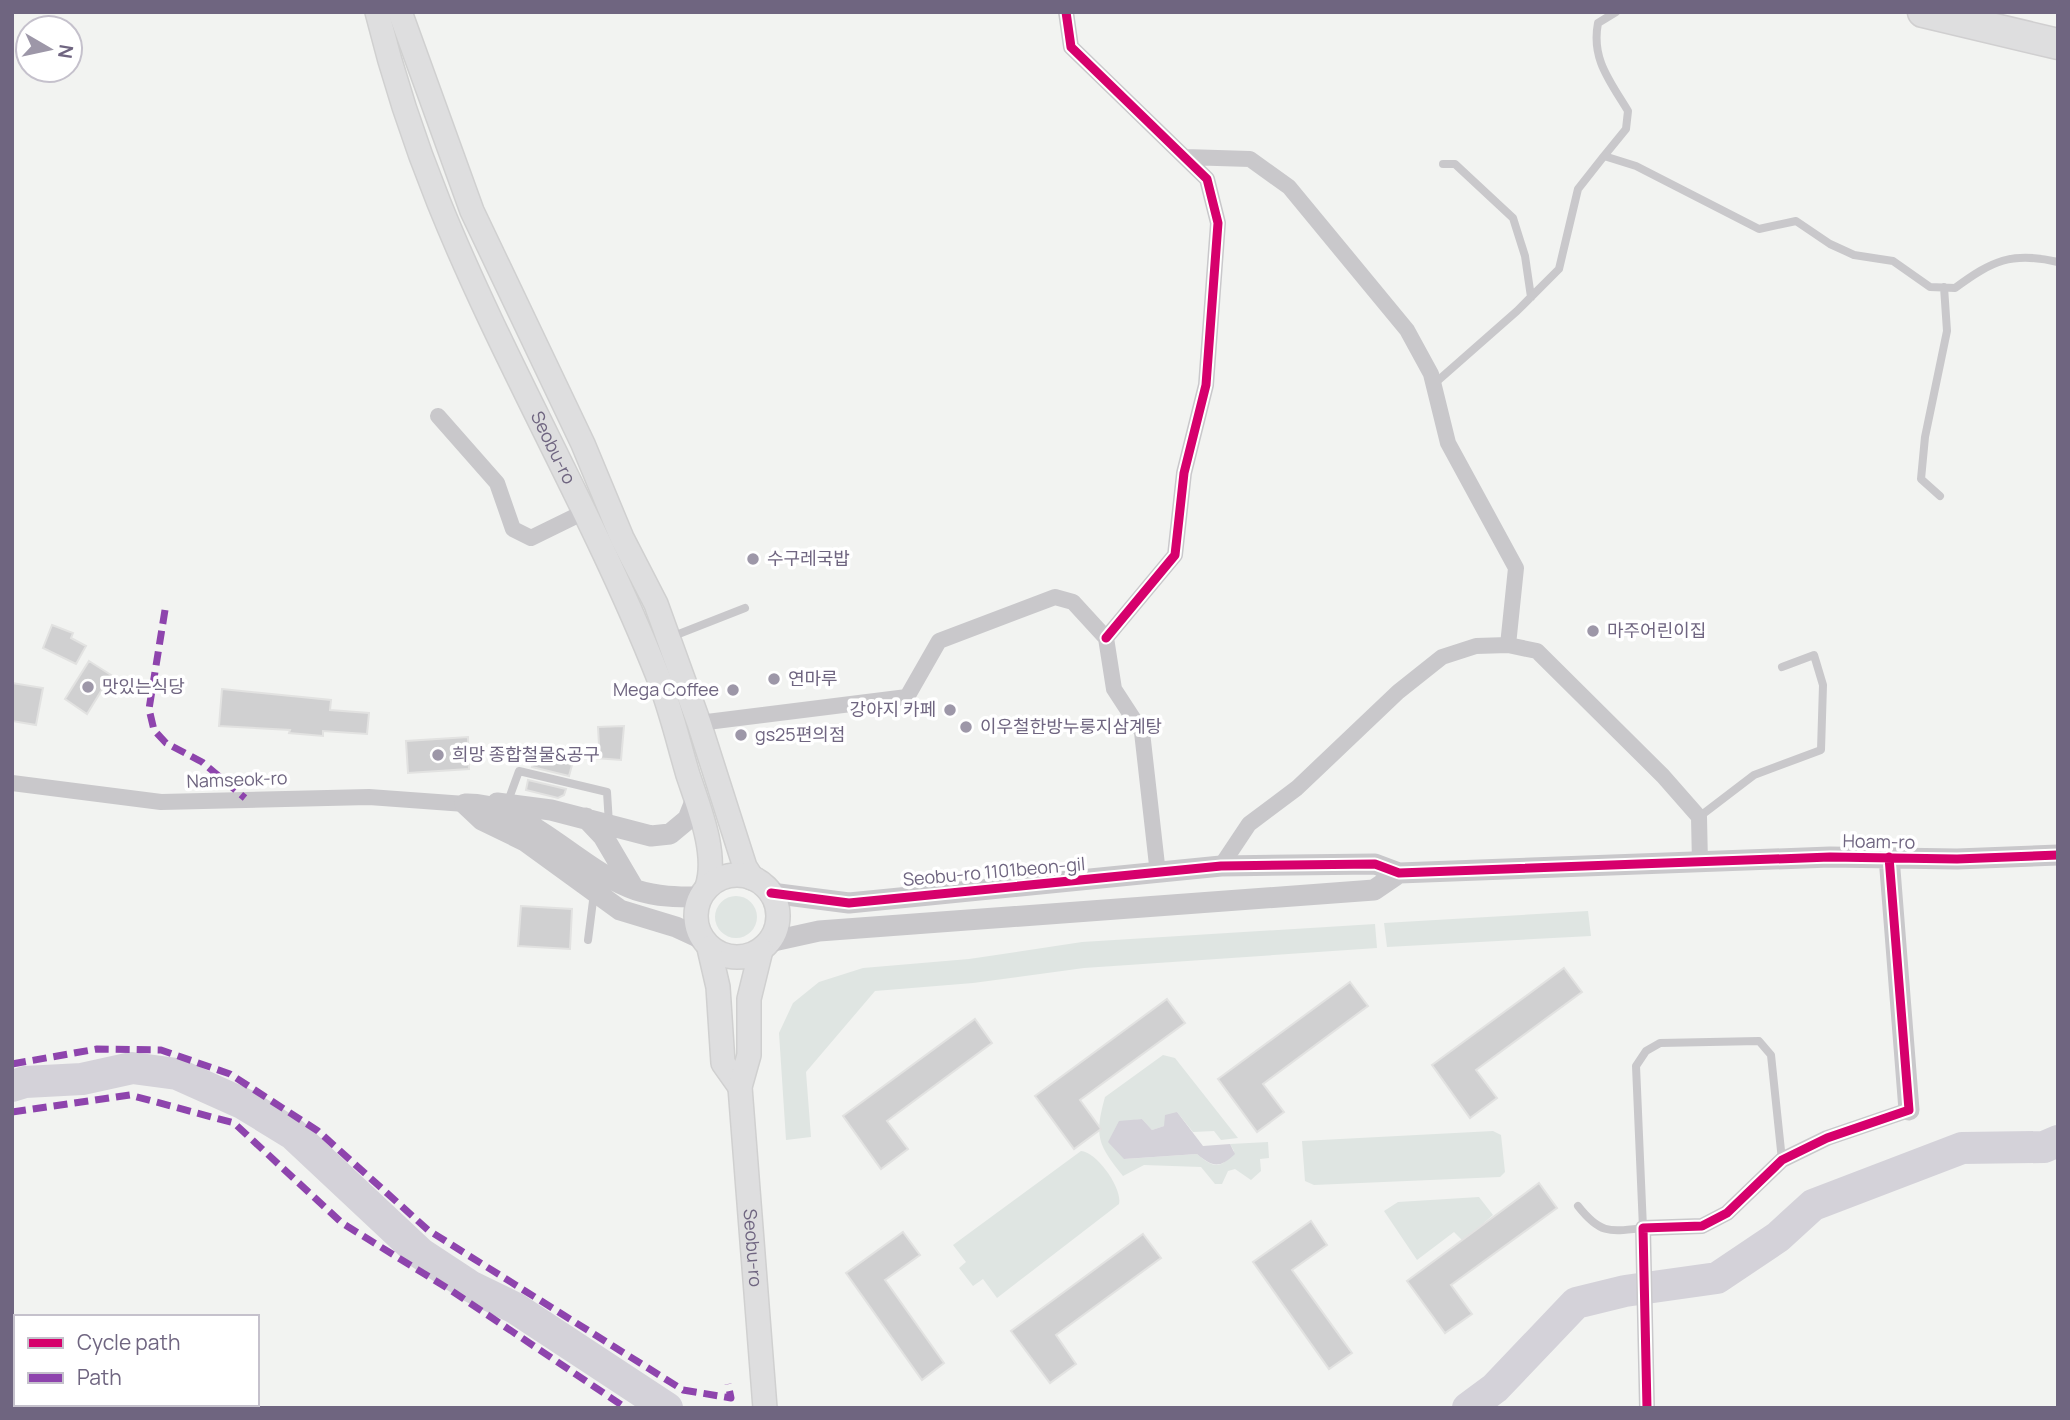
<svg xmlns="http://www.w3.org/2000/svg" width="2070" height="1420" viewBox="0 0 2070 1420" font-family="Manrope,'Noto Sans KR',sans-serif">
<rect width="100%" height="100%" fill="#f2f3f1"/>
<path fill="#dfe5e2" d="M715 917a21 21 0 1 1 42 0a21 21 0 1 1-42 0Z
M1588,911L1591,936L1387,947L1384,923Z
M1375,924L1377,948L1084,968L973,983L875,991L806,1072L811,1137L786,1140L779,1033L793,1003L819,982L863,968L969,959L1082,942Z
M1163,1055L1175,1058L1238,1138L1221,1140L1214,1131L1193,1132L1177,1112L1164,1126L1152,1130L1142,1119L1119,1122L1125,1159L1197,1154C1213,1168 1222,1170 1234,1151L1230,1144L1268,1142L1269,1158L1260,1159L1261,1171L1251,1180L1235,1169L1228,1171L1222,1184H1215L1201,1167L1144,1165L1123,1176C1098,1145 1094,1137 1105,1097Z
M1493,1131L1501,1135L1505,1172L1500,1177L1314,1185L1305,1181L1302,1141Z
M1081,1151C1097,1152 1123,1189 1119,1204L997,1298L983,1279L973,1286L959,1268L966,1262L953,1245Z
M1479,1197L1493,1215L1463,1241L1454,1232L1417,1260L1384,1211L1398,1202Z"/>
<path fill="#d4d2d9" d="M1177,1112L1203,1146L1230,1144L1235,1154C1219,1169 1213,1167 1197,1154L1124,1159L1108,1142L1119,1121L1142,1119L1152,1130L1164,1126L1165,1115Z"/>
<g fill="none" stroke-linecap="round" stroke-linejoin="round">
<path stroke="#d4d2d9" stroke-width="32" d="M12,1086L25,1082L82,1079L132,1068L177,1074L244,1104L293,1134L420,1253L470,1286L515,1308L667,1408
M1468,1408L1495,1388L1576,1303L1625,1291L1717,1278L1778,1237L1813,1205L1962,1148L2044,1147L2058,1141"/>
</g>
<path fill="#d0d0d1" stroke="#e2e2e1" stroke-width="2" d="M52,625L73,633L71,638L86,646L76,664L43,648Z
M89,661L111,675L87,714L65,699Z
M12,683L43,688L36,725L12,721Z
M222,689L331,700L330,710L369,713L367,734L323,731V736L289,733L290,730L219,726Z
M624,726L621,760L595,758V745H599L598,727Z
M468,737L469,769L408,773L406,741Z
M537,752L572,765L569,776L532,767Z
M528,780L566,789L564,795L558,798L526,790Z
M521,906L572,909L570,949L518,946Z
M1564,968L1582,992L1476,1070L1497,1098L1470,1118L1432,1065Z
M1350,982L1368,1006L1263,1084L1284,1112L1257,1132L1218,1079Z
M1167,999L1185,1023L1080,1100L1101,1129L1074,1149L1035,1096Z
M975,1019L992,1043L887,1121L908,1149L881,1169L843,1116Z
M1539,1183L1557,1208L1451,1285L1472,1314L1445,1333L1407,1281Z
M1311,1221L1327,1245L1292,1270L1352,1353L1329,1369L1253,1262Z
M903,1232L920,1255L885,1280L944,1363L922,1380L846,1273Z
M1143,1234L1161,1258L1056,1335L1076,1364L1050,1383L1011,1331Z"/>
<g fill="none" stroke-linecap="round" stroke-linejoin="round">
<g stroke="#d0d0d0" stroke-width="26">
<g id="secondary">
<path id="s1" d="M377,12C393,77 414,141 439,203C504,364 593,513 657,674C670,706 678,741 688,775C699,808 718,854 707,887"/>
<path d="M400,12L472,211L583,444L622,538L656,604L699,723L745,867L752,878"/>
<circle cx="737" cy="916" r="41"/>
<path d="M709,948L718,987L723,1063L740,1087"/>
<path id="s2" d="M761,950L749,999V1055L740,1087L765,1408"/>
</g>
</g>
<g stroke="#d0cfd0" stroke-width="33">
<path id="motorway" d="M1923,12L2058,44"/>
</g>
<path stroke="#c9c8cb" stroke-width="8" d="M1604,156L1626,129L1628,111C1610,81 1591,59 1598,23L1616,12
M1443,164H1455L1513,218L1525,256L1531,297
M1434,384L1517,311L1559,269L1578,189L1604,156L1636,166L1759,229L1796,221L1830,244L1854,255L1893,261L1930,287L1955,288C1992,261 2011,251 2058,262
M1940,496L1921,479L1925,437L1947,331L1944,287
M671,637L745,608
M507,804L519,771L607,792L609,824
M1699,817L1754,775L1821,750L1823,685L1814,655L1782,667
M588,940L594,893
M1578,1206C1600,1234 1609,1232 1643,1228L1636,1066L1646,1051L1660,1043L1759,1041L1771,1055L1782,1160"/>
<path stroke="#c9c8cb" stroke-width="16" d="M1066,12L1071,47L1207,179L1218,223L1206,385L1184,473L1175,555L1106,638
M1185,157L1250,159L1289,187L1407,330L1431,374L1448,443L1516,568L1508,645
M438,416L497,483L513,529L531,538L584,512
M699,723L907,697L939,641L1055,597L1073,602L1106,638L1114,689L1142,732L1158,874
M12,783L161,802L369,797L465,804
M1221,866L1249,824L1297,788L1398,692L1442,657L1476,646L1508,645L1537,651L1663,776L1699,817L1700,864
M1647,1408L1643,1228L1702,1226L1727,1213L1782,1160L1827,1138L1909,1110"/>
<path stroke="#c9c8cb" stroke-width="21" d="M497,803L551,810L651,836L670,834L688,819L696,799
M465,804L482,820L525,841L620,910L676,927L702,939
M465,804C526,802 579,871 636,890C658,897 677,897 700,897
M586,818L603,836L633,887
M1889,857L1909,1110
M771,893L849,903L1221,866L1375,864L1399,873L1830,857L1957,859L2058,855
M769,942L819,931L1374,890L1399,873"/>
<use href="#secondary" stroke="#dededf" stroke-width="23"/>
<use href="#motorway" stroke="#dededf" stroke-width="30"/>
<path stroke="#8e44ad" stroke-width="7" stroke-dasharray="14 7" stroke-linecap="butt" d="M165,610L149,709L154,730L166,743L202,762L245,798
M12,1064L97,1049L161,1050L230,1074L318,1131L428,1230L683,1390L731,1398L728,1384
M12,1112L130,1095L234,1123L342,1223L452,1291L626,1408"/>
<g stroke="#fff" stroke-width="13">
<path id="cycleway" d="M1066,12L1071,47L1207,179L1218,223L1206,385L1184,473L1175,555L1106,638
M771,893L849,903L1221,866L1375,864L1399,873L1830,857L1957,859L2058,855
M1647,1408L1643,1228L1702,1226L1727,1213L1782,1160L1827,1138L1909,1110L1889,857"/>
</g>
<use href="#cycleway" stroke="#d6006c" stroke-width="9"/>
</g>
<g fill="#9d97a8" stroke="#fff" stroke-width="2.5">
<circle cx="753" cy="559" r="7"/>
<circle cx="1593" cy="631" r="7"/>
<circle cx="774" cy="679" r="7"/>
<circle cx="88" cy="687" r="7"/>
<circle cx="733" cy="690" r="7"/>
<circle cx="950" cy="710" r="7"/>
<circle cx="966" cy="727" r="7"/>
<circle cx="741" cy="735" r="7"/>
<circle cx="438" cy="755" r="7"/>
</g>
<g text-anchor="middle" stroke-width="7" stroke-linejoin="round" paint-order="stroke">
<g font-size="18" fill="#6f6580" stroke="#fff">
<text dy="6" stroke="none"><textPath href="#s1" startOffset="471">Seobu-ro</textPath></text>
<text transform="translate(237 780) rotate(-2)" y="6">Namseok-ro</text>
<text transform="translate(1879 842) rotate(1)" y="6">Hoam-ro</text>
<text transform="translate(994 872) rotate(-5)" y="6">Seobu-ro 1101beon-gil</text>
<text dy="6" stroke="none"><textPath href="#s2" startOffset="301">Seobu-ro</textPath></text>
</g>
<g font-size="18" fill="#6f6580" stroke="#fff" text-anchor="start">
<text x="767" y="565">수구레국밥</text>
<text x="1607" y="637">마주어린이집</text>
<text x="788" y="685">연마루</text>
<text x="102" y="693">맛있는식당</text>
<text x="719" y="696" text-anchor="end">Mega Coffee</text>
<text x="936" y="716" text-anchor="end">강아지 카페</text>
<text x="980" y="733">이우철한방누룽지삼계탕</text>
<text x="755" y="741">gs25편의점</text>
<text x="452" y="761">희망 종합철물&amp;공구</text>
</g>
</g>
<rect width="2070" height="1420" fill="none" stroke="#6f6580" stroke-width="28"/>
<rect x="14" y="1315" width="245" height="91" fill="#ffffff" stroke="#c5c1cc" stroke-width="2"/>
<rect x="28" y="1338" width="35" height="10" fill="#d6006c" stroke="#c5c1cc" stroke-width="2"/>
<text x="77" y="1350" font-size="21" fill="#6f6580">Cycle path</text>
<rect x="28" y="1373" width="35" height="10" fill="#8e44ad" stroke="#c5c1cc" stroke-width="2"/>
<text x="77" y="1385" font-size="21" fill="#6f6580">Path</text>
<g transform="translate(49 49) rotate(99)"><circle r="33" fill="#ffffff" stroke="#c5c1cc" stroke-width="2"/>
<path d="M0-5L12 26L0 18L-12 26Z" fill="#9d97a8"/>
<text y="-10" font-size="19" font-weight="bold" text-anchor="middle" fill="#6f6580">N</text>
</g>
</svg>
